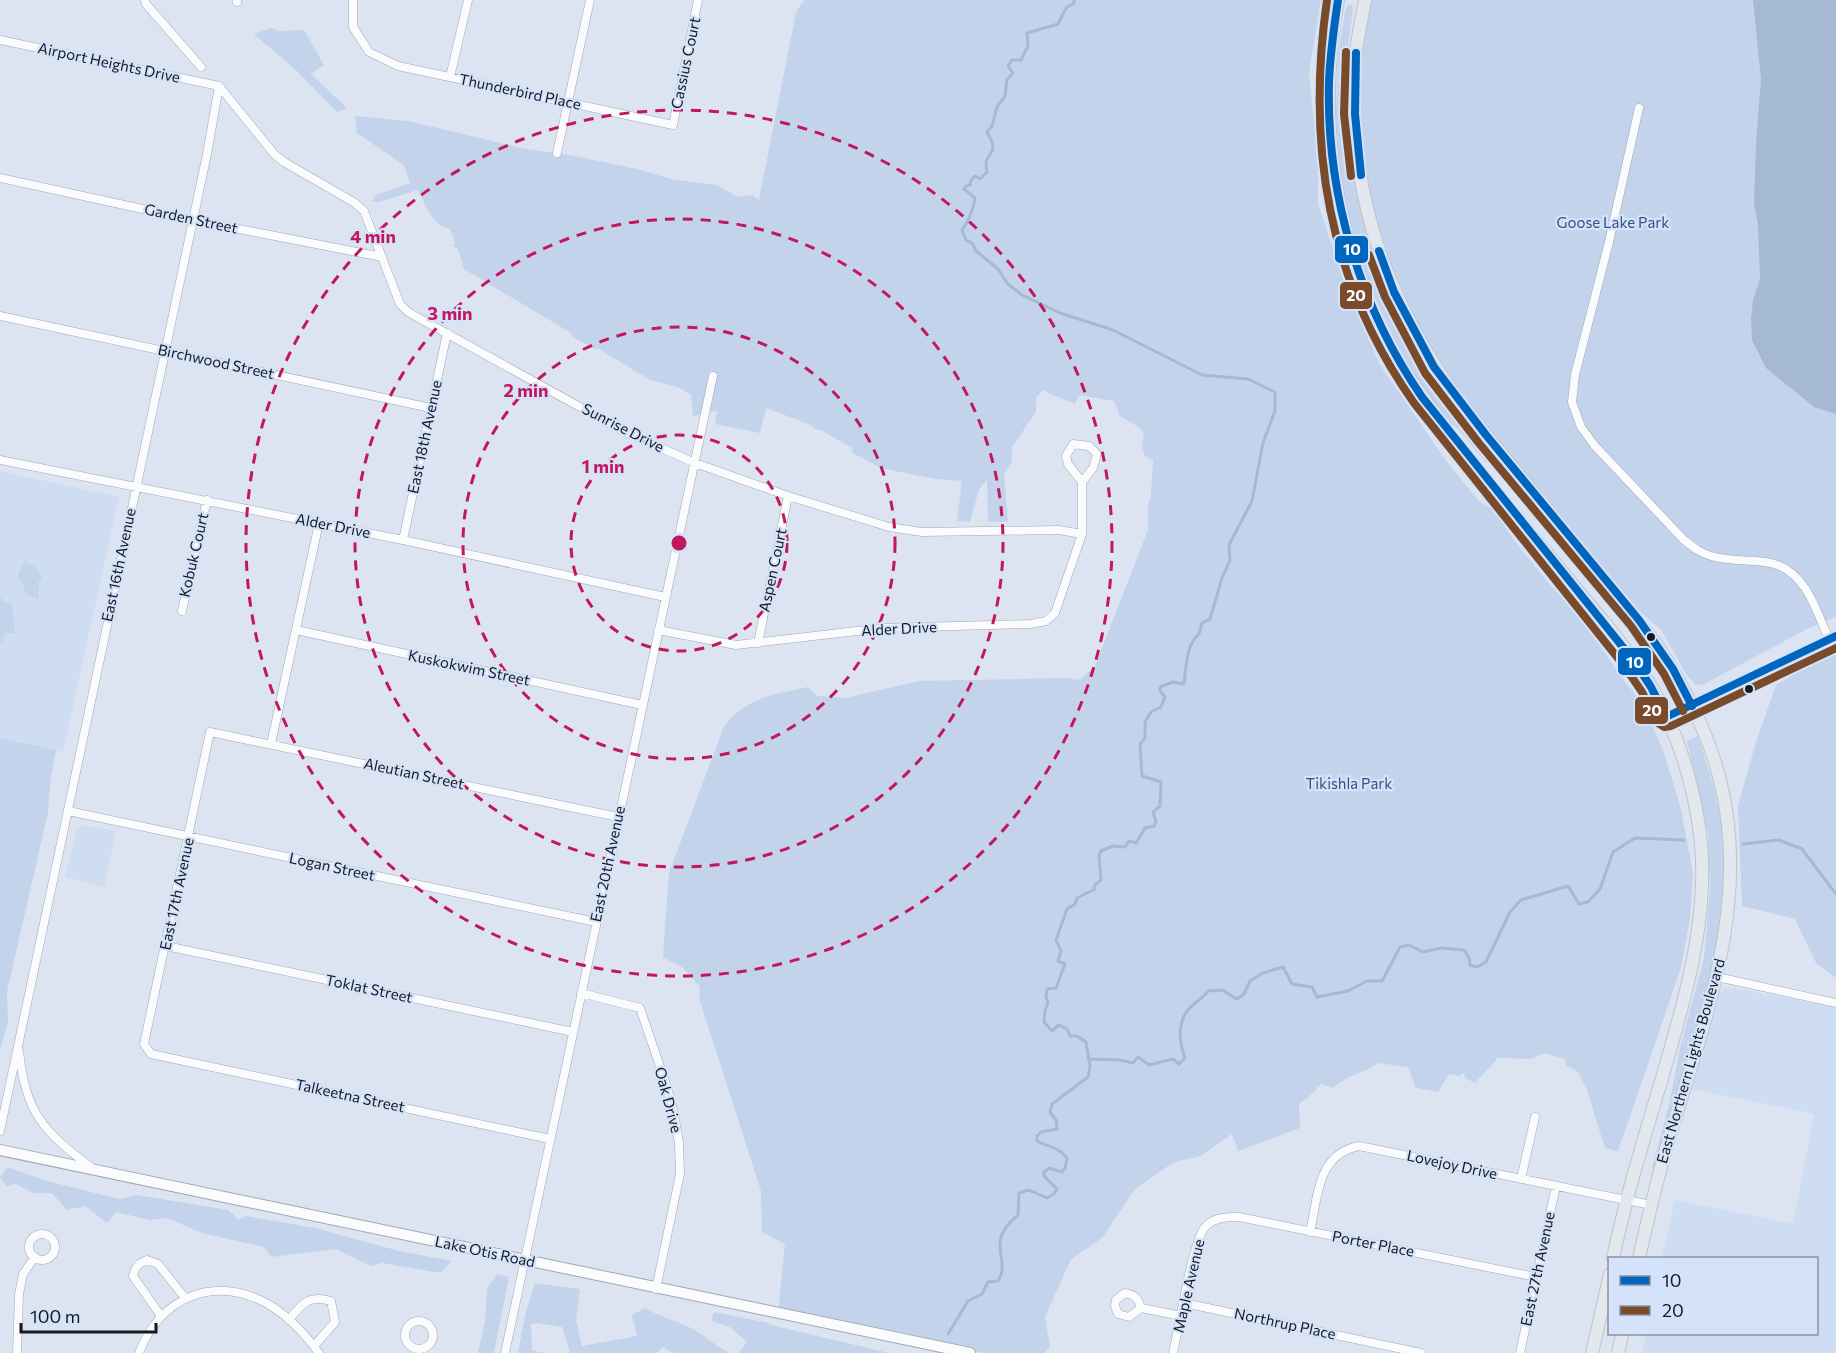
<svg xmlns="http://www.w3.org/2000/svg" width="1836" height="1353" viewBox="0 0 1836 1353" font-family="Commissioner,sans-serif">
<rect width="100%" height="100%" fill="#dce4f1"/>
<path fill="#cfddf3" d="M0,471L119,497L63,752L0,738Z
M83,825L116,831L104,887L65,877L77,828Z
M1724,988H1735L1836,1008V1353H1642L1646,1334H1816V1258H1662L1675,1200L1793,1224L1814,1114L1692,1089L1719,995Z"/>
<path fill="#c3d3ec" d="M804,0H1321L1309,73L1318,164V204L1347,290L1380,365L1447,462L1479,501L1494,510L1513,539L1550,585L1585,623L1619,674L1641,702L1663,750L1681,809L1693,874L1690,919L1681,967L1668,1006L1618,1151L1605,1148L1586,1087L1578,1072L1566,1065L1565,1059L1544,1053L1532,1059L1498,1058L1475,1083L1465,1078L1464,1073L1459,1076L1449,1074L1438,1092L1416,1088L1408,1067L1378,1063C1364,1073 1345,1076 1333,1088L1322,1084L1316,1087L1317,1090L1299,1104L1300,1128L1238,1151L1232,1134L1201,1156L1174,1162L1135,1189L1102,1238L1071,1259L1045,1317L1050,1347L1044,1353H984L778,1312L785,1244L762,1232L761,1191L699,998L700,987L683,968L663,957L669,873L724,726C750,696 771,695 808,687L817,696L845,698L919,681L1066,678L1079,680L1095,666L1148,530V506L1151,495L1153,460L1145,456L1142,447L1144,434L1140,428L1120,416L1114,401L1079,395L1075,404L1048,393L1044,390L1036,397V412L1012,447V461L1004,475L1008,522H988L987,480L979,489L970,522L957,521L962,481L935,479L881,468L853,453L852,448L821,430L815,429L811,425L766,408L760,433L715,424L717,411L693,416L691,395L678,387L650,380L599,349H594L572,336L571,333L464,269L458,249L453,246L455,242L450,229C431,225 426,206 418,190L379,202L372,201L376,195L410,183L404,165L357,133L355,116L408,121L521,148L575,156L637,169L671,179L717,185L738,197L752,195L759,200L796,12Z
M1371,0H1836V617L1809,628L1704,684L1696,685L1686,674L1662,631L1630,603L1465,402L1419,333L1385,254L1368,189L1360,115L1359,90L1362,44Z
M1351,4L1353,9L1346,64V77L1351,132L1367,237L1384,281L1408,336L1437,390L1489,454L1486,462L1457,428L1444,419L1404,359L1366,278L1351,228L1344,195L1339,158L1336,116L1338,55L1345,11L1347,6Z
M271,28L279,31L304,30L324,65L311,74L347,108L337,112L294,68L254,34Z
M24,560L36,568L43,580L38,582L39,591L38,600L25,593L24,584L17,578Z
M0,597L5,602L12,604L15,633H5L3,644L0,643Z
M1836,650V978L1816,963L1795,919L1742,906L1738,806L1756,742L1776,685Z
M1698,736L1714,787L1723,832L1725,877L1723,931L1711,991L1658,1169L1652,1167L1669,1105L1680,1048L1704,958L1710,888L1708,834L1687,741Z
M0,738L56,750L51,776L48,812L7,992L8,1021L0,1052Z
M7,1167L47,1181L119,1199L137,1195L228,1210L239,1220L246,1216L315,1228L399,1251L452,1261L441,1273L382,1263L371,1266L336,1249L271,1257L264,1247L202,1233L167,1218L150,1220L116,1212L107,1223L85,1206L67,1210L52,1193H33L16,1184L7,1186L0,1178Z
M497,1274L509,1277L494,1353H478L485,1321L487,1289Z
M535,1283L580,1289L576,1320L582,1346L637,1336L632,1315L645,1308C660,1317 674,1320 689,1327C703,1334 715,1346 730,1353H673L662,1347L657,1353H570L562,1327L537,1323L531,1324L532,1350L544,1353H518L525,1315Z
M714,1312L769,1323L771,1325L889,1353H739L747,1342L730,1327L711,1321Z"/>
<path fill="#a5b9d5" d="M1753,0H1836V414L1814,407L1766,368L1752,340L1751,320L1753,300L1760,279L1758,225L1754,203L1756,143L1761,79Z"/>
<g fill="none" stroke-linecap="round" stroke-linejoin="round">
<path stroke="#a5b9d5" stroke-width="3" d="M1743,844L1779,840L1802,849L1836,894
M1088,1059L1120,1060L1133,1063L1138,1057L1149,1065L1173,1059L1179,1064L1185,1058C1178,1040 1177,1017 1194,1004C1200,999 1203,998 1208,991L1222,990L1237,999L1244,994L1250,981L1263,973L1283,967L1292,984L1312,987L1317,997L1348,991L1367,981H1382L1400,947L1409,945L1423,952L1441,948L1464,950L1469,958L1470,965L1477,967L1486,962L1510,912L1521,900L1568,886L1579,904L1588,902L1600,889L1613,852L1635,838L1684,840
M948,1334L968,1301L982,1294L988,1282L998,1281C1012,1260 983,1243 1018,1215L1019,1193L1029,1190L1047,1198L1054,1194L1057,1189L1044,1176V1172L1049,1168L1062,1172L1065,1168L1067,1158C1059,1147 1048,1147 1037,1141V1136L1041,1132L1057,1129L1056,1120L1050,1112L1052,1104L1088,1077L1090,1066L1086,1042L1077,1036H1070L1067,1029L1059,1025L1052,1031L1044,1022L1045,1011L1048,1003L1046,996L1047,989L1056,988L1065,964L1058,961L1061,951L1056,940L1067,909L1075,904L1077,898L1095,889L1094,886L1101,880L1099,856L1101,851L1113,846L1125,847L1129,841L1136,843L1145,828L1154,826L1156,822L1153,812L1160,806L1161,782L1142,776L1140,744L1145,738V722L1151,712L1161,707L1165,697L1160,691V687L1173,682L1184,684C1186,669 1186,644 1199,634L1202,623L1210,619L1222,578L1230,560L1229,545L1252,501L1263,443L1275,411V392L1248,379L1202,375L1113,330L1060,313L1022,295L1007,283L998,269L976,251L972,243L966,240L962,230C967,224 975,205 975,198L964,189L966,186L970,185L971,180L975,176L980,179L987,172C983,154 993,157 993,147C993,142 989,136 987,132L992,126L997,107L1005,96L1007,80L1013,73L1008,66L1012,60H1021L1028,46L1027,33L1058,24L1066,8L1074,3V0"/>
<g stroke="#a1a7b1" stroke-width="9">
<path id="street" d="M145,0L146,4L201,67
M353,0V27L369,52L398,66L673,125L698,0
M237,2V0
M0,40L219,86
M450,77L468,0
M219,86L275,155L284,162L355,203L364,211L400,304L408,312L627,433L695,463L788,496L889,527L922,532L1059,530L1082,534
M1639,108L1609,242L1575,375L1572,402L1581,427L1595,446L1684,540C1693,547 1700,553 1711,556C1748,567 1778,549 1805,588C1815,603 1821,622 1829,639
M557,153L590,0
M0,178L193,220L382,257
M0,316L431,408
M0,460L403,540L665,597
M403,540L447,333
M182,611L207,500
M296,630L642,705
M658,630L736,645L883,628L1031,624L1046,621L1055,613L1082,534V482L1093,468L1097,454L1089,446L1073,444L1066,456L1068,464L1082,482
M758,643L788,496
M1666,717L1836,636
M271,744L319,523
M68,811L596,922
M166,946L573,1032
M1717,977L1836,1003
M581,993L640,1008L667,1087L674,1114L679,1143L680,1174L656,1289
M19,1051C26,1114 43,1131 92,1168
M0,1131L207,154L219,86
M550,1139L151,1054L144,1044L210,732L618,817
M1521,1179L1535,1117
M1310,1232C1318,1197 1317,1154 1359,1146L1651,1205
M29 1247a13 13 0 1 1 26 0a13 13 0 1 1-26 0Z
M1184,1303L1421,1353
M1141,1308L1129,1317L1118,1314L1115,1306L1116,1300L1125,1293C1135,1295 1138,1298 1141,1308L1181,1316
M161,1316L133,1276C135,1267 139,1263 147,1260L158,1264L185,1298
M289,1320C302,1303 309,1295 331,1301L335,1322L314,1346
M405 1335a14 14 0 1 1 28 0a14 14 0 1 1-28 0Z
M17,1353L19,1294L23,1274L35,1257
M139,1353C160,1298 212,1275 266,1303C286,1314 305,1334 319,1353
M505,1353L713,376
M1173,1353C1179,1328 1192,1243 1205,1227C1214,1217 1227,1217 1239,1217L1536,1277
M1520,1353L1556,1186"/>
</g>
<g stroke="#a1a7b1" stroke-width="12">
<path id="secondary" d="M0,1150L970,1353"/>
</g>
<g stroke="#bfc3c9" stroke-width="14">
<path id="primary" d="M1338,0C1315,124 1336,251 1398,361C1407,377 1420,392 1430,407C1471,465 1519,519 1564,574C1593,610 1625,644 1649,683C1674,724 1690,773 1698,820C1713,908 1686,994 1662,1078C1644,1138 1626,1197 1613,1258
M1365,0C1361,22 1356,45 1354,68C1348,195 1387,302 1461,404L1657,645C1684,686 1708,732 1720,780C1750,897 1708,1012 1674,1122C1660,1167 1649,1213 1639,1258
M1592,1353L1610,1274
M1618,1353L1622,1334"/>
</g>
<use href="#street" stroke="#fafbfd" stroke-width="8"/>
<use href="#secondary" stroke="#fafbfd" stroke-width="10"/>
<use href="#primary" stroke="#e3e8ef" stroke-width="12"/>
<g stroke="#d4e3f9" stroke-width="12">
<path id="bus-1" d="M1338,0C1334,27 1330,54 1329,82C1326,193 1359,306 1422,397L1634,661L1651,687L1666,717L1836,636
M1356,53L1355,114L1361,175
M1379,251L1394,292L1434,367L1486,435L1639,620L1673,669L1692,706"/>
</g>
<g stroke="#d4e3f9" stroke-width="12">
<path id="bus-2" d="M1327,0C1306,146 1328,281 1414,403L1625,667L1642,692L1658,723L1664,727L1671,726L1836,648
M1346,52L1344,114L1351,176
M1369,255L1385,297L1425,373L1478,442L1631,626L1664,674L1683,711"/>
</g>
<use href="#bus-1" stroke="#0065bd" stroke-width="8"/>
<use href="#bus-2" stroke="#7a4b2a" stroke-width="8"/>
</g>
<g fill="none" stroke="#c2185b" stroke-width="3" stroke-dasharray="10 8">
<circle cx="679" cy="543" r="108"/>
<circle cx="679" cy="543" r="216"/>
<circle cx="679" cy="543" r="324"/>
<circle cx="679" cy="543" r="433"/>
</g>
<g fill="#151a21" stroke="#d4e3f9" stroke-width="2">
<circle cx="1651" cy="637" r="5"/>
<circle cx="1749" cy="689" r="5"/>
</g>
<g text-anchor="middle" stroke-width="4.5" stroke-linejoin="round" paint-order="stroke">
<g font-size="15" fill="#151a21" stroke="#d4e3f9">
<text transform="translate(109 63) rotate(12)" y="5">Airport Heights Drive</text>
<text transform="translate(686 63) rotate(-78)" y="5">Cassius Court</text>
<text transform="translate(520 92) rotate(12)" y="5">Thunderbird Place</text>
<text transform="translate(191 219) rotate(12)" y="5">Garden Street</text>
<text transform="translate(216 362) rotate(12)" y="5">Birchwood Street</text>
<text transform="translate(623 428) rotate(27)" y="5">Sunrise Drive</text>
<text transform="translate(425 437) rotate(-78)" y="5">East 18th Avenue</text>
<text transform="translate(333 526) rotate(11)" y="5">Alder Drive</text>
<text transform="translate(194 555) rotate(-77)" y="5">Kobuk Court</text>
<text transform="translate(119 565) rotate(-78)" y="5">East 16th Avenue</text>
<text transform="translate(773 570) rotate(-78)" y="5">Aspen Court</text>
<text transform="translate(899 629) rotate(-3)" y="5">Alder Drive</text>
<text transform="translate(469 668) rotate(12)" y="5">Kuskokwim Street</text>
<text transform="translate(414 774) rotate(12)" y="5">Aleutian Street</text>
<text transform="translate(608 864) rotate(-78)" y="5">East 20th Avenue</text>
<text transform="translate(332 867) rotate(12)" y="5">Logan Street</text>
<text transform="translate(177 894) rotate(-78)" y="5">East 17th Avenue</text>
<text transform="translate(369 989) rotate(12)" y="5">Toklat Street</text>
<text transform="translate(1691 1061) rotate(-74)" y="5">East Northern Lights Boulevard</text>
<text transform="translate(350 1096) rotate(12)" y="5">Talkeetna Street</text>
<text transform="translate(668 1100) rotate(75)" y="5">Oak Drive</text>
<text transform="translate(1452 1165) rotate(12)" y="5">Lovejoy Drive</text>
<text transform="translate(1373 1244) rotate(11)" y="5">Porter Place</text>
<text transform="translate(485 1252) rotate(12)" y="5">Lake Otis Road</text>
<text transform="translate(1538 1269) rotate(-78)" y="5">East 27th Avenue</text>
<text transform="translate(1189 1286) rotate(-77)" y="5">Maple Avenue</text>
<text transform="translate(1285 1324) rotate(12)" y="5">Northrup Place</text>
</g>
<g font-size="15" fill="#315282" stroke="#d4e3f9">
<text x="1613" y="228">Goose Lake Park</text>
<text x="1349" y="789">Tikishla Park</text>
</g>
</g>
<circle cx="679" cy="543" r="9" fill="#c2185b" stroke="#d4e3f9" stroke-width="3"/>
<g font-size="18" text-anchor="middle" font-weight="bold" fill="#c2185b" stroke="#d4e3f9" stroke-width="4.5" stroke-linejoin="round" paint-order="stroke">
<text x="373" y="243">4 min</text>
<text x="450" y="320">3 min</text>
<text x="526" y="397">2 min</text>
<text x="603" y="473">1 min</text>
</g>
<g stroke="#d4e3f9" stroke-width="2">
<rect x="1334" y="235" width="35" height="29" rx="6" fill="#0065bd"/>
<rect x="1339" y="281" width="34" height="29" rx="6" fill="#7a4b2a"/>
<rect x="1617" y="647" width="35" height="29" rx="6" fill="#0065bd"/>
<rect x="1634" y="696" width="35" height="29" rx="6" fill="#7a4b2a"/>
</g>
<g font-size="16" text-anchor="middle" font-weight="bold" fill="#fff">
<text x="1352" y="255">10</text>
<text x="1356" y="301">20</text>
<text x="1635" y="668">10</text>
<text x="1652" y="716">20</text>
</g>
<rect x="1608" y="1257" width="210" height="78" fill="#d4e3f9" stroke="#8893a3" stroke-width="1.5"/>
<rect x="1620" y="1276" width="30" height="9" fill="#0065bd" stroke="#8893a3" stroke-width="1.5"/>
<text x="1662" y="1287" font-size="18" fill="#151a21">10</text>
<rect x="1620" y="1306" width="30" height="9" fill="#7a4b2a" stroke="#8893a3" stroke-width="1.5"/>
<text x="1662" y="1317" font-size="18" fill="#151a21">20</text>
<path d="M21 1323v9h135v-9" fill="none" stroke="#151a21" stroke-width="3"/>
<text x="30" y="1323" font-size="18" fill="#151a21" stroke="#d4e3f9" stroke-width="4.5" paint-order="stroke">100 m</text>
</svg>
